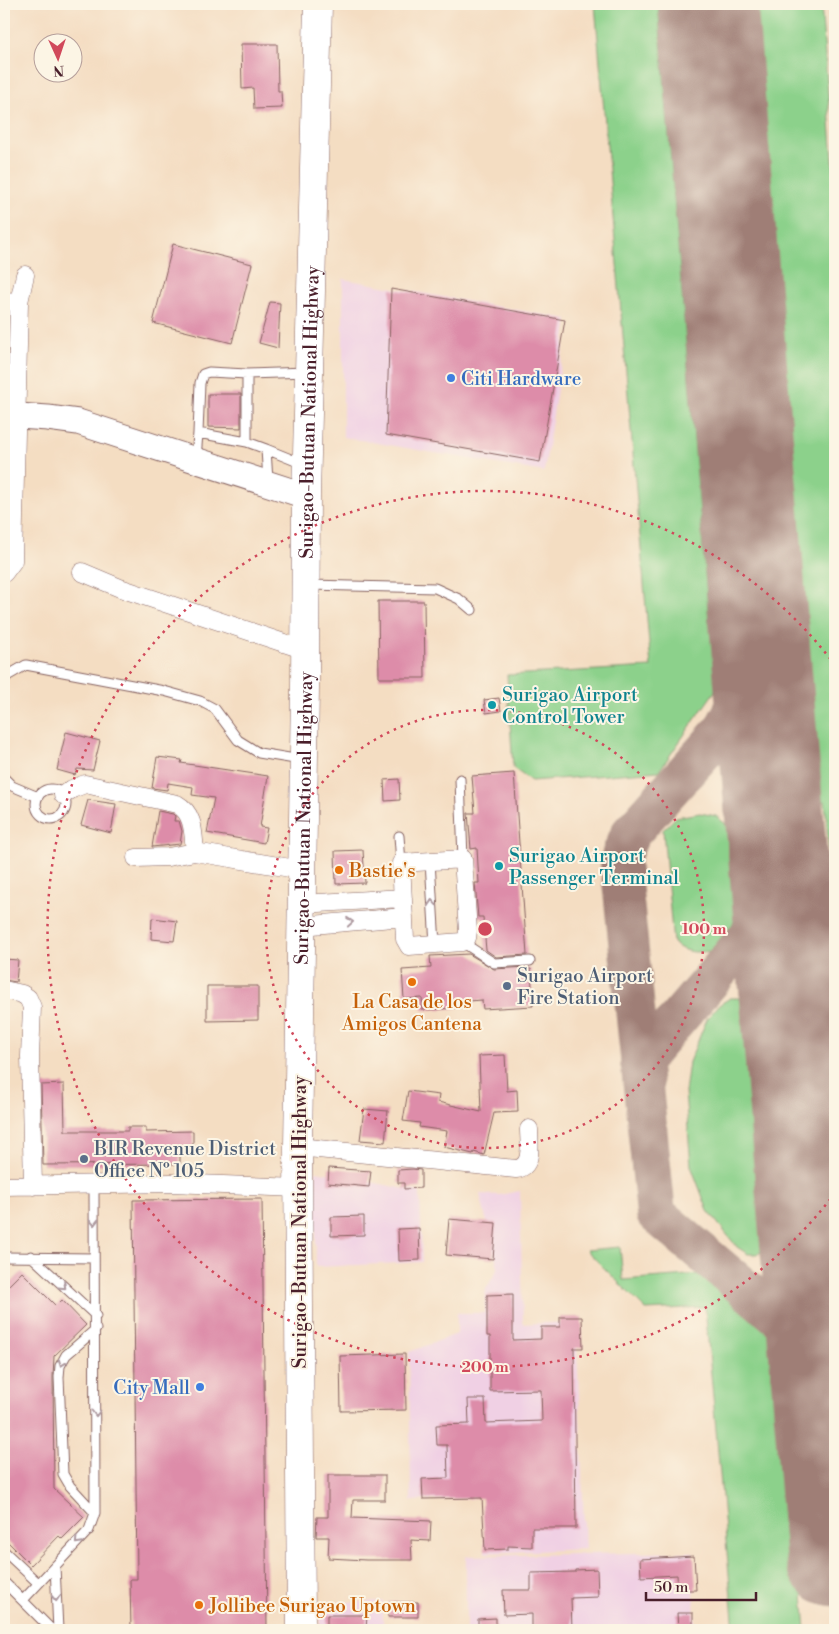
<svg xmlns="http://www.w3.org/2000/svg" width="839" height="1634" viewBox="0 0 839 1634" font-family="'Libre Bodoni',serif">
<rect width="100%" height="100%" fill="#fcf5e5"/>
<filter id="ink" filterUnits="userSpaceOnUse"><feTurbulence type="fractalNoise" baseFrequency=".02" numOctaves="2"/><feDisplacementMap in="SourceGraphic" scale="10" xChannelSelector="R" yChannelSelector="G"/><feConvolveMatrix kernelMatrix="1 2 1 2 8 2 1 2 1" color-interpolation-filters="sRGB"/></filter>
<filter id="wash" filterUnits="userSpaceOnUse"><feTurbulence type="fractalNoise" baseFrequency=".0096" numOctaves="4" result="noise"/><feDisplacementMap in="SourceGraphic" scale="20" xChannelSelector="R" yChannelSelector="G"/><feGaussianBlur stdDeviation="1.12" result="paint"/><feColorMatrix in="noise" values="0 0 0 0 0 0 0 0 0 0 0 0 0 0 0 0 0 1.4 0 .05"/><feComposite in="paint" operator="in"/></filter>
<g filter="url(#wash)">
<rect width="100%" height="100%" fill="#f4ddc2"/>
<path fill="#f0d0e4" d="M343,279L568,319L544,472L343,437Z
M316,1171L420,1192L422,1262L316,1267Z
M520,1191L523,1324L576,1322L585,1549L485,1553L482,1498L411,1501L409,1352L457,1334V1313H485V1291L498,1268L480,1194L499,1195Z
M693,1552L695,1630H466V1556Z
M383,1601V1630H320L319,1603Z"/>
<path fill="#8cd18b" stroke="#6b785b" d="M595,4H658L709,622L724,621L726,648L714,649L717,688L659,771L531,781L513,768L507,675L651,667Z
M756,4H821L835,186V931L825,801L808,802L792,613L806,612Z
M700,813L716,816L728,826L736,920L710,951C695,953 685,953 673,943L663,830L676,817Z
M730,998H742L751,1097L761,1096L773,1238L769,1247L765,1251L756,1254H748L737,1247L708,1211L691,1166L685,1092L689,1062L707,1019L719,1005Z
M620,1247L623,1280L700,1274L782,1343L806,1630H734L705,1307L646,1310L586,1250Z"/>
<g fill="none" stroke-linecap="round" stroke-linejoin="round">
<path stroke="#9f7e76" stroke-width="40" d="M760,649L748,683L723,730L630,834L622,853L620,862L656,1214L818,1350
M640,1063L781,898"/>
<path stroke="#9f7e76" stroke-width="99" d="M708,4L835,1557"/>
</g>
<g id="blocks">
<path fill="#dd8ca9" d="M241,44H277L278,91H281L282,108L254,109L253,88L242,89Z
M173,244L252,264L232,343L153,323Z
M391,289L565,320L540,462L386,435Z
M270,302L280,303L278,348L259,343Z
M208,394H241V428L208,427Z
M378,601H424L425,678H379Z
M499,698L501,711L486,713L484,700Z
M66,732L100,741L93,770L77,769L75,775L57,770Z
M157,757L182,760L181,763L268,776L260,827L267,828L264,843L207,833L214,798L192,795L193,787L168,783L167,790L152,788Z
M514,773L527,955L496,957L486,950L483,917H478L475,883H479L477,848L471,849L468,813H475L472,776Z
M399,779L400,800L385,801L384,780Z
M88,800L116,804L111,833L81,825Z
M158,811L173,814L175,816L174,821H179L182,831L180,844L152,847Z
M363,850L365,883L336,884L335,851Z
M152,918L177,921L174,941L151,939Z
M469,954L494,969L528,967V969H531L533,1006L483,1009L482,1000L456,1002L457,1008L423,1010L422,998L404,999L402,970L431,968L430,956Z
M4,959L18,960L16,982L4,980Z
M207,986H258V1020L207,1021Z
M505,1055L507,1091L517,1090L518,1112L494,1113L484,1155L474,1152L473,1154L444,1147L447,1131L419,1127L420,1123L403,1121L408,1091L439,1095L438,1102L481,1112L479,1056Z
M64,1084L65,1131H128V1127H146V1132L193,1131V1155H180V1164L43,1165L41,1085Z
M364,1109L388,1111L385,1142L360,1140Z
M329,1168L371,1171L369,1187L328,1183Z
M413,1169L421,1170V1188L404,1189V1183H398V1170Z
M262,1199L267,1630H131L130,1579H137L133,1200Z
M364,1216V1235L331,1236V1217Z
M449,1219L496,1223L493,1259L446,1255Z
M419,1228L420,1260L399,1261L398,1229Z
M22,1272L56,1306L62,1300L86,1325L54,1356L53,1377L54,1489L84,1517L62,1539L59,1536L31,1565L4,1538V1290Z
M513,1294V1340L541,1339V1327H560V1317H582L583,1348H574L576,1528H532V1547L508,1546V1549L485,1550L482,1498L423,1499L422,1479L448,1478L447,1445H437L436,1425L469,1424L468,1399H485L486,1423L542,1421L541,1390L490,1391V1336H487V1295Z
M405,1354L406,1410L341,1411L340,1356Z
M328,1475H385V1500H353L352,1518L431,1521L430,1541L411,1540L412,1560H366L328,1558L329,1537H316L317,1517H328Z
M694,1556L696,1590H678L677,1575L641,1577L640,1559Z
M597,1569L598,1597L571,1598L572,1630H532V1614L504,1615L503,1590H531V1573L575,1572V1570Z
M388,1602H418V1617H388Z
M677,1613H693V1630H678Z
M327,1615H367L366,1630H327Z
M496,1618V1630H478V1619Z"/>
</g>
</g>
<g filter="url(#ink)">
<use href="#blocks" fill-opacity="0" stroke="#866260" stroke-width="1"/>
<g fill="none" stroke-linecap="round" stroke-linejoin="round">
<g stroke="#866260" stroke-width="11">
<path id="lane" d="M198,433L200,383L203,374L209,372L247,374
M247,442V374L307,372
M266,449L303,464
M196,459L198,433L247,442L266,449L268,481
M309,585L435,588L459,599L472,610
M4,681L7,676L26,665L164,691L200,701L215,709L238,740L259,753L301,760
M4,778L12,786L38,797
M460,779L463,859
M36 804a15 15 0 1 1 30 0a15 15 0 1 1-30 0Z
M399,836L401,863
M430,861L435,945
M462,942L494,963L530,961
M31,1256L96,1316
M4,1257L94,1258
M95,1513L70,1486L63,1474L59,1377L60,1366L66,1355L96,1329
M4,1551L38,1583
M55,1566L58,1630
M4,1582L52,1630
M23,1600L89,1530L95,1513L94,1185"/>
</g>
<g stroke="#866260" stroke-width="19">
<path id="street" d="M4,301L19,302
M82,572L120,588L305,650
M4,573L13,561L19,302L25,275
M63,795L72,789L85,784L177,804C195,814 193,835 195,852
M136,858L168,857L195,852L302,870
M463,859L468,931L467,938L462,942L409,946L405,939L401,863Z
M302,904L403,898
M301,926L404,917
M4,990L22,994L28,998L32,1007L30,1056L33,1186
M298,1147L516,1169C534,1167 529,1143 529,1129
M4,1186L171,1183L298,1188"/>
</g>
<g stroke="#866260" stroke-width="27">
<path id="secondary" d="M4,415L48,418L78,422L306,496"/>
</g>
<g stroke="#866260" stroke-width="29">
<g id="highway">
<path id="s1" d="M301,1630L298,1147L305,688L306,496L318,4"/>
</g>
</g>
<use href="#lane" stroke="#fff" stroke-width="9"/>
<use href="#street" stroke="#fff" stroke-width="18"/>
<use href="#secondary" stroke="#fff" stroke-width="25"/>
<use href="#highway" stroke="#fff" stroke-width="28"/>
</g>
<defs><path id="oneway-chevron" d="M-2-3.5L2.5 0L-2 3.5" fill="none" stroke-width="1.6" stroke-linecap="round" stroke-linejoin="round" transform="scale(1.25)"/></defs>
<g stroke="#ae9aa0">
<use href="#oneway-chevron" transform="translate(432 903) rotate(-94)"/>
<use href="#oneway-chevron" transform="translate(350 922) rotate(-5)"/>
<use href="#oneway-chevron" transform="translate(94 1222) rotate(90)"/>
<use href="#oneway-chevron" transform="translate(63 1286) rotate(43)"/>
<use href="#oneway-chevron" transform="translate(62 1363) rotate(110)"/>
<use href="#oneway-chevron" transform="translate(96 1413) rotate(90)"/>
<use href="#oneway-chevron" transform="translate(78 1541) rotate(133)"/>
<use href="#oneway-chevron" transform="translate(56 1598) rotate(87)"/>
</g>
</g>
<g fill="none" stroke="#d1495b" stroke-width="2.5" stroke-dasharray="2.5 5">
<circle cx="485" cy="929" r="219"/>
<path d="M835 1193A438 438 0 1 1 835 665"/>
</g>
<g fill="#3f7fe0" stroke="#fcf5e5" stroke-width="2">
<circle cx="451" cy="378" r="5"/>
<circle cx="200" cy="1387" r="5"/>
</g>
<g fill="#0f9aa8" stroke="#fcf5e5" stroke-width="2">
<circle cx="492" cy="705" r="5"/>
<circle cx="499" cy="866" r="5"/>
</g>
<g fill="#e8710a" stroke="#fcf5e5" stroke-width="2">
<circle cx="339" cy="870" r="5"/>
<circle cx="412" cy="982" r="5"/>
<circle cx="199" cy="1605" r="5"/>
</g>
<g fill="#5c6f8a" stroke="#fcf5e5" stroke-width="2">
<circle cx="507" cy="986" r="5"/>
<circle cx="84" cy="1159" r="5"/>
</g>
<g text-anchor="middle" stroke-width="4" stroke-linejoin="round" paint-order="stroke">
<g font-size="19" fill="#366cbe" stroke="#fcf5e5" text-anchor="start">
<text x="461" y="385">Citi Hardware</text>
<text x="190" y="1394" text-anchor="end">City Mall</text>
</g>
<g font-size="19" fill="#4a1f2b" stroke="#fcf5e5">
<text dy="7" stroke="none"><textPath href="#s1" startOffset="1218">Surigao-Butuan National Highway</textPath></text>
<text dy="7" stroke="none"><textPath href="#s1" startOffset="812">Surigao-Butuan National Highway</textPath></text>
<text transform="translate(299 1222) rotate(-90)" y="7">Surigao-Butuan National Highway</text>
</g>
<g font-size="19" fill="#0d838f" stroke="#fcf5e5" text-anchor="start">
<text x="502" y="701">Surigao Airport<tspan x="502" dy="22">Control Tower</tspan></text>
<text x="509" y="862">Surigao Airport<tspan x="509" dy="22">Passenger Terminal</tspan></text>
</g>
<g font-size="19" fill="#c56008" stroke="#fcf5e5" text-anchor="start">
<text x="349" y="877">Bastie's</text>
<text x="412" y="1008" text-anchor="middle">La Casa de los<tspan x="412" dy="22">Amigos Cantena</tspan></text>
<text x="209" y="1612">Jollibee Surigao Uptown</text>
</g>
<g font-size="19" fill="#4e5e75" stroke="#fcf5e5" text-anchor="start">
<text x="517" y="982">Surigao Airport<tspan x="517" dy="22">Fire Station</tspan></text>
<text x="94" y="1155">BIR Revenue District<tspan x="94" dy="22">Office № 105</tspan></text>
</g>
</g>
<circle cx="485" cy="929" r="8" fill="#d1495b" stroke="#fcf5e5" stroke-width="2.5"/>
<g font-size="15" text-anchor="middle" font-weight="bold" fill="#d1495b" stroke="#fcf5e5" stroke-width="4" stroke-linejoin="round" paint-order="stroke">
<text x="704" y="934">100 m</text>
<text x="485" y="1372">200 m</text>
</g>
<rect width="839" height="1634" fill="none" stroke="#fcf5e5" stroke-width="20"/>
<g transform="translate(58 58) rotate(177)"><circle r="24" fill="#fcf5e5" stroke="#b59f9b"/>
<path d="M0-4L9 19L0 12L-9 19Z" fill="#d1495b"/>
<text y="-8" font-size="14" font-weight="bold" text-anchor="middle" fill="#4a1f2b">N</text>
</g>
<path d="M646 1592v8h110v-8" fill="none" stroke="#4a1f2b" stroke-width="2.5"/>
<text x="654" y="1592" font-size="15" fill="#4a1f2b" stroke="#fcf5e5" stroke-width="4" paint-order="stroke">50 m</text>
</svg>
